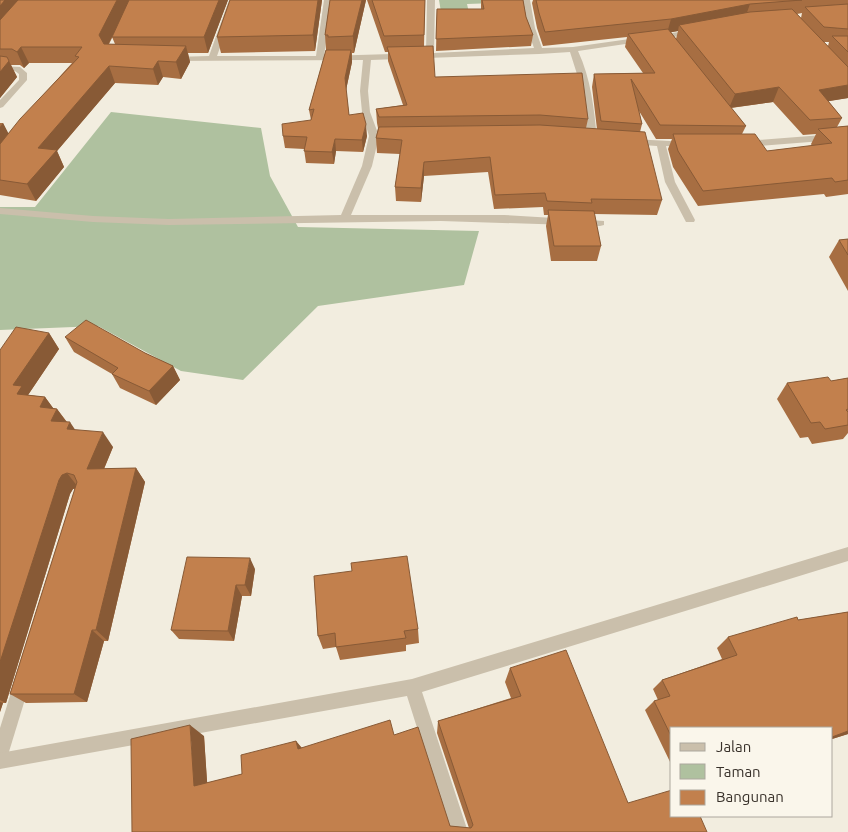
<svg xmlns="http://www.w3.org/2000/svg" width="848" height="832" viewBox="0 0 848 832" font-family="Ubuntu,sans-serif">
<rect width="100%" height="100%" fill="#f2eddf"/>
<path fill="#afc19f" d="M439,0H522V2L467,4L470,17L442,18Z
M111,112L261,128L270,176L298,227L479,231L464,285L318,306L243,380L181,371L98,326L0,330V207H35Z"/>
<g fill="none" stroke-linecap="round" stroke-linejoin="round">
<path fill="#cabfab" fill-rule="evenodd" d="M22,675L28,677L30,683L8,755L6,761L0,763V728L14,683L16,677Z"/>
<path fill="#cabfab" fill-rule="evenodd" d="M229,0H237L217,56H316L324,0H332L324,56L426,53L427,0H435L434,53L534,48L527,28L522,0H530L535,28L542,48L573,47L693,30L697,32L693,34L578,51C591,79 594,108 597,139L592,142L587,139L583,93L570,52L539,54L371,60L368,91L370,112L379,136L372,166L351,215H504L604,221V225L600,226L441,221L169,225L93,222L0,214V208L93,216L169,219L341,215L362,166L369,136L362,112L360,91L363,60L171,61V57H174L209,56Z
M0,66L20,67L27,73V80L3,107L0,108V100L19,80V74L15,71L0,70Z
M848,133V139L746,147L741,144L746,141Z
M631,139L689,142L691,144L686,147L666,146L675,182L695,220L694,222H686L665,182L657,146L628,144V140Z
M848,547V561L422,692L468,832H450L407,696L0,769V753L412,679Z"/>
</g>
<path fill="#a76e42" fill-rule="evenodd" d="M0,0H228L208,53H188L190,62L181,79L163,77L158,85L115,83L57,151L64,167L36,201L0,195V123H3L8,134L72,63H29L24,68L20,65H11L17,77L0,98ZM115,32L112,37L115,44H109Z
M230,0H322L315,51L221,53L217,37Z
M330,0H366L354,53H352V62L346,90L349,115L367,136L363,152L336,151L334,164L306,163L304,149L285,148L283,136L311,120L309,110L326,50L325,35Z
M367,0H425L424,46L435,77L588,119L586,128L597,129L592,87L594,74L643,73L625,47L627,37L543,46L537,28L532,3L533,0H848V98L828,101L842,118L837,127L848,126V194L826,197L824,194L698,206L673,167L668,149L672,139H656L639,111L642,124L640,132L662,200L657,215L594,214L601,246L597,261H551L546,226L548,215H544L543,207L494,209L488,172L424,176L421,202L396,201L395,187L400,154L377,153L376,138L378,128L377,123L376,109L403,105L388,61V52H385ZM802,13L801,18L797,14ZM678,31L676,39L671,32ZM823,42H829L828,46ZM773,102L803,135L816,134L811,144L812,146L767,151L742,134L746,126L731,108Z
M481,0H523L526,17L533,35L531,46L436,51L437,9H481Z
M848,239V291L829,257L839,240Z
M49,333L59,349L28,395L45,397L53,408L57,409L67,422L75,430L113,447L104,469L136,468L145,482L108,641H104L87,702L26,703L10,694L75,489H73L70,494L6,703H3L0,712V350Z
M65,337L145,353L173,366L180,380L156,405L120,388L112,374L74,352Z
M848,378V433L843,439L812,444L808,437L800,438L777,399L787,383L831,381Z
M255,569L251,596H242L234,641L179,639L171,630Z
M314,576L418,629L419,643L406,645V651L340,660L336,647L323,649L318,636Z
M848,612V734L832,739L672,728V766L645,710L654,701L658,700L653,689L662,680L722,659L717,648L728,637L798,620Z
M510,668L628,803L707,832H132L204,736L207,783L242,774L296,741L302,748L394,735L450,826L469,828L437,733L438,721L511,698L505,682Z"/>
<path fill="#885a36" d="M5,0H26L0,30V6Z
M117,0H130L105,51L99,35Z
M219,0H228L208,53L204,37Z
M318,0H322L315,51L313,35Z
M362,0H366L354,53L353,36Z
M750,4L745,18L679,25L678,31L667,33L671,19Z
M186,46L190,62L181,79L176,62Z
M21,47L29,63L24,68L17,52Z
M351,50L352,62L346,90L345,78Z
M9,61L17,77L0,98V72Z
M158,61L163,77L158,85L153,69Z
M109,66L115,83L57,151L64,167L36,201L27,184L38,148Z
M848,85V98L812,104L819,90Z
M779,87L773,102L729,108L735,94Z
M3,123L12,140L0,154V127Z
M366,124L367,136L363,152L362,140Z
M335,139L336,151L334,164L332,152Z
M424,162V176L421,202V188Z
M49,333L59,349L28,395L33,401L17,394L13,385Z
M173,366L180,380L156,405L149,391Z
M45,397L56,412L57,409L68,424L62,436L40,407Z
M70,422L80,437L67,429Z
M103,432L113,447L98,483L87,469Z
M136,468L145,482L108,641L96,630Z
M67,473L78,487L73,489L70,494L6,703L0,700V662L59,480L62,475Z
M250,558L255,569L251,596L245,585Z
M236,585L242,596L234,641L228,631Z
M92,630L104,641L87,702L74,694Z
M0,702L3,703L0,712Z
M190,725L204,736L208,795L194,786Z
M848,731V734L832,739V737Z
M296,741L304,751L298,749Z"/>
<path fill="#c2804d" stroke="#885a36" d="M0,0H5L0,6Z
M18,0H117L99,35L104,44L186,46L176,62L158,61L153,69L109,66L38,148L57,150L27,184L0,180V144L20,119L79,57L75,56L82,47H21L17,52L12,49H0V20Z
M129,0H219L204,37H112Z
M230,0H318L313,35L217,37Z
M330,0H362L353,36L328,37V35H325Z
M372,0H425L424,35L384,36Z
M482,0H523L526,17L533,35L436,39L437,9H484Z
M536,0H802L750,4L671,19L545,32L539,13Z
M848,4V29L824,27L805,7Z
M792,9L848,67V85L819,90L842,118L810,120L779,87L735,94L679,25L750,12Z
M668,29L746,126L660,125L631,79L642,124L601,121L594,74L655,73L628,34Z
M832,36H848V52Z
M433,46L435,77L582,73L588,119L540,115L379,117L376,109L407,105L387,47Z
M326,50H351L345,78L349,115L363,113L366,124L362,140L335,139L332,152L304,151L307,137L283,136L282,124L311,120L314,109L309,110Z
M0,56L7,57L9,61L0,72Z
M540,125L645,132L662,200L591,199L592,203L547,201L545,193L495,195L490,157L424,162L421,188L395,187L402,140L376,138L379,127Z
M848,126V180L835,182L832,178L703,191L678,151L673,134H755L767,151L832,143L818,129Z
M548,210L594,211L601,246H554Z
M848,239V255L839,240Z
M86,320L145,353L173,366L149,391L112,374L118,368L65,337Z
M16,327L49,333L13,385L22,386L17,394L45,397L40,407L57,409L51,421L70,422L67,429L103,432L87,469L136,468L96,630H92L74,694H10L77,482L74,475L67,473L62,475L59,480L0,662V350Z
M828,377L831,381L848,378V409L846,410L848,412V425L825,429L820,422L811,423L787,383Z
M407,556L418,629L404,631L406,638L336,647L335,633L318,636L314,576L352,571L351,563Z
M187,557L250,558L245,585H236L228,631L171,630Z
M848,612V731L832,737V728H672V738L654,701L670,696L662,680L737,655L728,637L797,617L798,620Z
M566,650L628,803L672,790V816H700L707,832H132L131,739L190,725L194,786L242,774L241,755L296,741L298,749L390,720L394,735L418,727L450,826L471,828L473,825L438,721L521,696L510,668Z"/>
<rect x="670" y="727" width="162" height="90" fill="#faf6eb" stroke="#aca79e"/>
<rect x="680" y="743" width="25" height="8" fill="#cabfab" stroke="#aca79e"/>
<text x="716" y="752" font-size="15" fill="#38312a">Jalan</text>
<rect x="680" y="764" width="25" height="15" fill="#afc19f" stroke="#aca79e"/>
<text x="716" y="777" font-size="15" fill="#38312a">Taman</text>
<rect x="680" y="790" width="25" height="15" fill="#c2804d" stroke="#aca79e"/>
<text x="716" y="802" font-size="15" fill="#38312a">Bangunan</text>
</svg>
